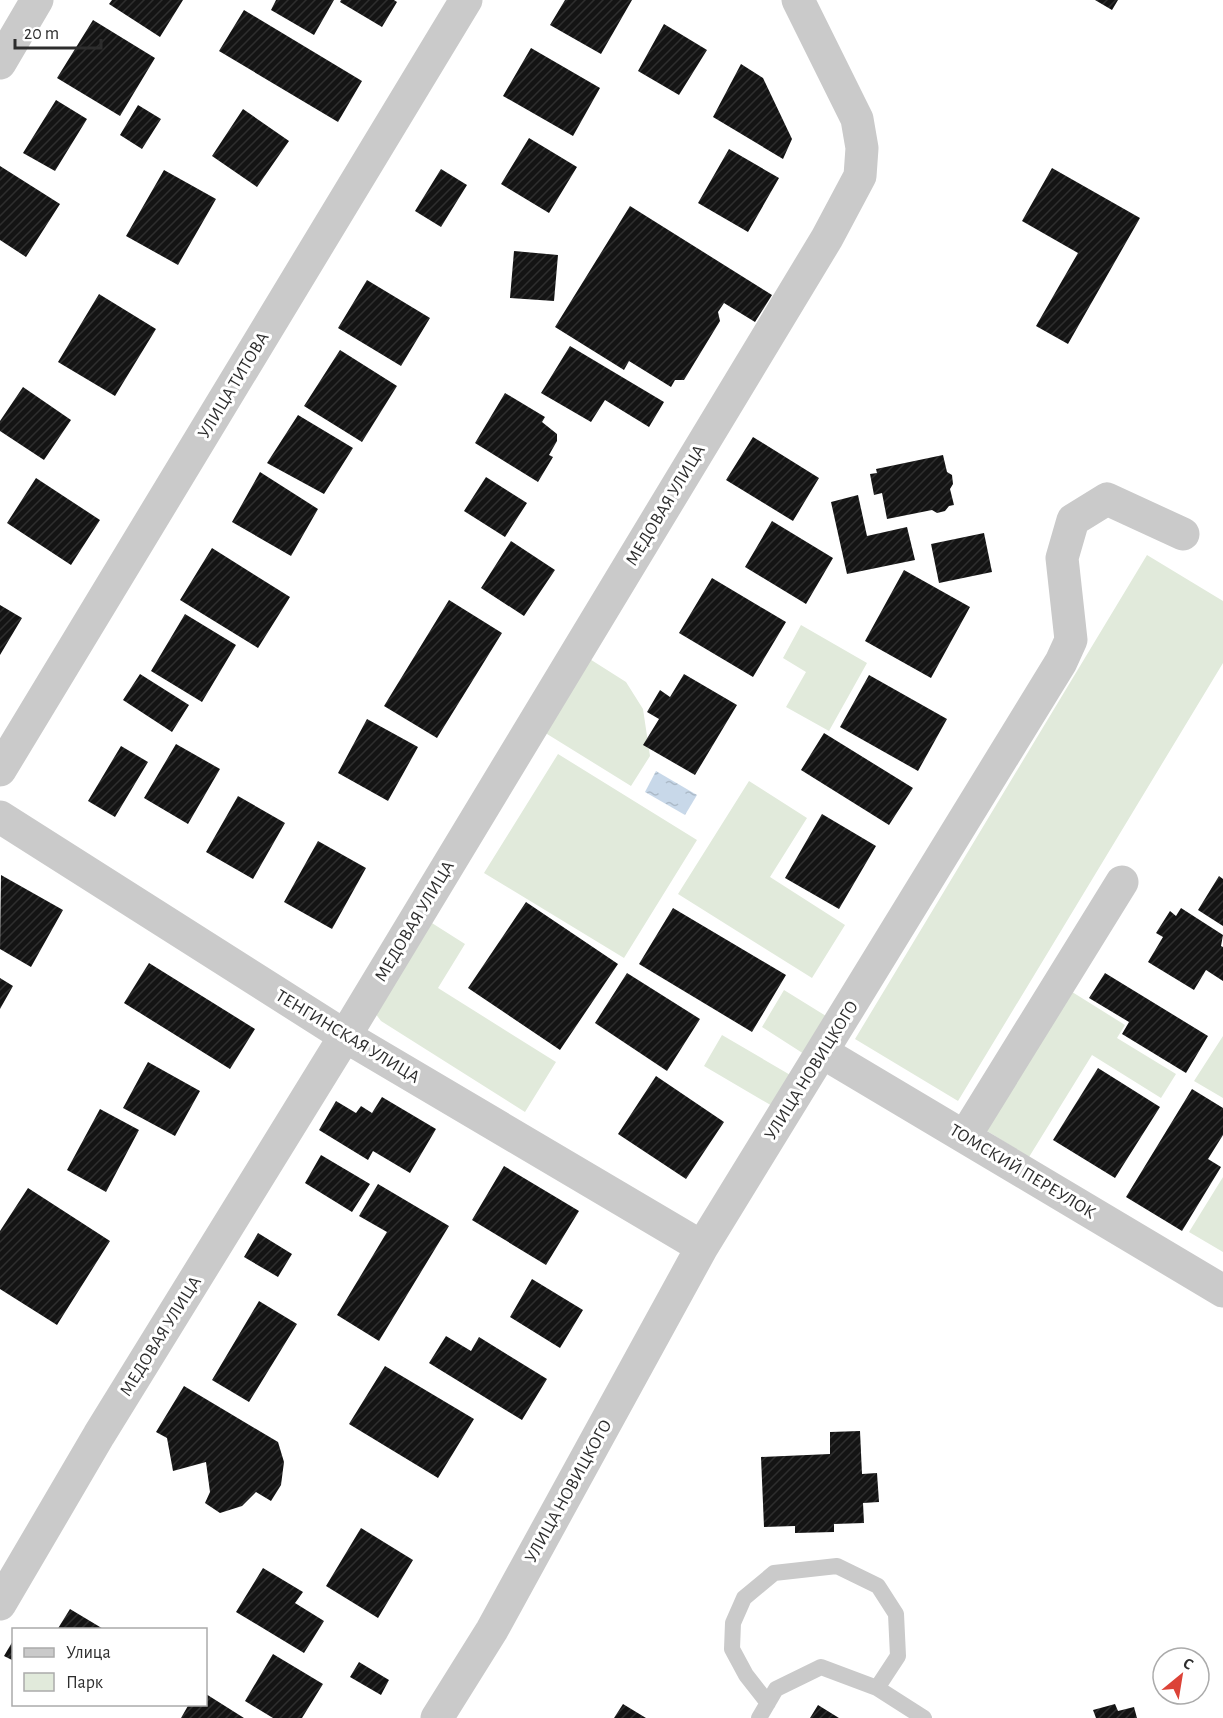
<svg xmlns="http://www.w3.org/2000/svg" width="1223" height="1718" viewBox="0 0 1223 1718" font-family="'Alegreya Sans',sans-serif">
<defs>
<pattern id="water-ripples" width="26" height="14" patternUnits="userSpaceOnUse" patternTransform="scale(1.5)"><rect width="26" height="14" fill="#c8d8e9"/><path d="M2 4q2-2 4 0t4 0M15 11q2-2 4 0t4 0" fill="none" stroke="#acbac8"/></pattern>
<pattern id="building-hatch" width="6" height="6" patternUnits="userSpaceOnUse" patternTransform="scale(1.5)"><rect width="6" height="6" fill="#141414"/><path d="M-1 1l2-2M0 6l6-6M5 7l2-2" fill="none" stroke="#2e2e2e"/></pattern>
</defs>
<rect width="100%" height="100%" fill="#fff"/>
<path fill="#e1eadb" d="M1147,555L1223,601V663L958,1101L855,1039Z
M801,625L867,663L829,731L786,707L806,672L783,658Z
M585,656L626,682L643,709L650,756L631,786L539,729Z
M558,754L697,840L624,958L484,873Z
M749,781L807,818L770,877L845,925L812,978L678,894Z
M424,918L465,944L438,988L556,1062L525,1112L381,1021L372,1009Z
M784,990L826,1016L804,1054L762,1027Z
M1069,990L1125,1025L1117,1038L1176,1074L1161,1098L1092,1055L1029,1157L984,1129Z
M722,1035L792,1076L774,1107L704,1066Z
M1223,1036V1098L1194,1081Z
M1223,1177V1252L1189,1232Z"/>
<path fill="url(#water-ripples)" d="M656,771L697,795L685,815L645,792Z"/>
<path fill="url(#building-hatch)" d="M112,0H183L160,37L109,4Z
M276,0H334L314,35L271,10Z
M341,0H394L397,2L382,27L340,2Z
M565,0H632L601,54L550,25Z
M1095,0H1118L1112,10Z
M244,10L362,81L338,122L219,51Z
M93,20L155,58L120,116L57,78Z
M664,24L707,50L679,95L638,71Z
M531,48L600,88L573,136L503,96Z
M741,64L763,78L792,139L783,159L713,117Z
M56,100L87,119L55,171L23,153Z
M138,105L161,119L142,149L120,135Z
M243,109L289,141L257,187L212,156Z
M529,138L577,167L549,213L501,184Z
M729,149L779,178L748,232L698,203Z
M0,166L60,204L26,257L0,240Z
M1052,168L1140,218L1068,344L1036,326L1078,253L1022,221Z
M441,169L467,185L441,227L415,211Z
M164,170L216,199L178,265L126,236Z
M630,206L772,295L755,322L724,303L718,312L720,321L684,380H675L671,387L629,361L624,370L555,327Z
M514,251L558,255L554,301L510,298Z
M367,280L430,318L401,366L338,328Z
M99,294L156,329L115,396L58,362Z
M570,346L664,402L649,427L605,400L591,422L541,393Z
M340,350L397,386L362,442L304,406Z
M23,387L71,420L44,460L0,431V421Z
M505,393L545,417L542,422L557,434V441L549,455L553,457L538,482L475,443Z
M298,415L353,448L324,494L267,463Z
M753,437L819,478L793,521L726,480Z
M943,455L947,472L952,475L953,484L950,489L954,505L949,506L945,511L937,513L932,510L887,519L882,493L874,495L870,474L877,473L876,469Z
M260,472L318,509L291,556L232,522Z
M486,477L527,503L505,537L464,511Z
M36,478L100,520L71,565L7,523Z
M858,495L867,536L907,527L915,560L847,574L831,502Z
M772,521L833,558L806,604L745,567Z
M984,533L992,572L939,583L931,544Z
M511,541L555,570L524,616L481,588Z
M212,548L290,597L258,648L180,600Z
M904,570L970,607L931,678L865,641Z
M712,578L786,622L753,677L679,633Z
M449,600L502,633L437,738L384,706Z
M0,605L22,618L0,655Z
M185,614L236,645L202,702L151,671Z
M140,674L189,705L172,732L123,700Z
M684,674L737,705L695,775L643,745L659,719L647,712L660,690L670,697Z
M869,675L947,719L918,771L840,727Z
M367,719L418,747L388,801L338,773Z
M824,733L913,788L889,825L801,770Z
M176,744L220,769L188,824L144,798Z
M121,746L148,762L115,817L88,801Z
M238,796L285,823L253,879L206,852Z
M822,814L876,846L839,909L785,878Z
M318,841L366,868L332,929L284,902Z
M1,875L63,910L31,967L0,949Z
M1219,876L1223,879V926L1198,910Z
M526,902L618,964L560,1050L468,988Z
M673,908L786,975L752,1032L639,964Z
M1181,908L1223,935L1221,946L1223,947V981L1206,970L1194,990L1148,962L1163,937L1156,933L1170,911L1176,916Z
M149,963L255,1029L230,1069L124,1003Z
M627,973L700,1019L667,1071L595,1023Z
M1105,973L1208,1036L1186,1073L1122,1034L1129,1022L1089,998Z
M0,978L13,986L0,1009Z
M148,1062L200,1091L175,1136L123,1108Z
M1098,1068L1160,1107L1115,1178L1053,1140Z
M656,1076L724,1122L686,1179L618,1134Z
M1192,1089L1223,1108V1135L1208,1159L1221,1167L1182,1231L1126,1197Z
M382,1097L436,1129L410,1173L373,1151L368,1160L319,1130L336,1101L356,1113L361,1106L372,1113Z
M100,1109L139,1130L106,1192L67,1170Z
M321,1155L370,1184L352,1212L305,1183Z
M504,1166L579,1211L546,1265L472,1220Z
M378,1184L449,1226L379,1341L337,1315L387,1232L359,1216Z
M28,1188L110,1241L57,1325L0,1289V1231Z
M258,1233L292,1254L278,1277L244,1257Z
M532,1279L583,1310L560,1348L510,1317Z
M259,1301L297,1324L249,1402L212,1380Z
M446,1336L471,1351L479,1337L547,1379L522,1420L429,1363Z
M385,1366L474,1419L438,1478L349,1424Z
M184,1386L278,1442L284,1462L281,1485L271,1501L256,1492L242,1506L220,1513L205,1503L210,1492L206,1462L173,1471L167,1438L156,1432Z
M860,1431L862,1474L877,1473L879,1502L863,1503L864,1523L834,1524V1532L795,1533V1526L764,1527L761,1457L830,1454V1432Z
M361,1528L413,1560L378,1618L326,1586Z
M263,1568L303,1592L295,1603L324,1621L304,1653L236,1612Z
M70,1609L105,1630H57Z
M14,1639V1661L4,1656Z
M273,1654L323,1684L302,1718H273L245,1701Z
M359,1662L389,1680L381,1695L350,1677Z
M206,1694L244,1718H181L189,1704H206Z
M623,1704L646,1718H614Z
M1115,1704L1118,1711L1134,1707L1137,1718H1096L1093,1710Z
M818,1705L839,1718H810Z"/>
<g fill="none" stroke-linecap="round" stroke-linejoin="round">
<path stroke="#cacaca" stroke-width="16" d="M768,1703L746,1675L732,1649L733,1623L744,1598L774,1573L837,1566L878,1586L896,1614L898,1656L877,1688
M759,1718L776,1689L821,1667L877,1688L924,1718"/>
<path stroke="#cacaca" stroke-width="33" d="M0,63L37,0
M0,770L466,0
M0,817L345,1036L702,1247
M822,1052L1223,1291
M965,1136L1122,882
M0,1604L99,1435L345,1036L827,238L860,176L862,148L857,119L798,0
M437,1718L492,1630L702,1247L1061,662L1071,640L1062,558L1073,520L1107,499L1183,534"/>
</g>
<g text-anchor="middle" stroke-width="6" stroke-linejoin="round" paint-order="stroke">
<g font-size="18" fill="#2d2d2d" stroke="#fff">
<text transform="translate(233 385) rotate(-59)" y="6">УЛИЦА ТИТОВА</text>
<text transform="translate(665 505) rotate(-59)" y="6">МЕДОВАЯ УЛИЦА</text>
<text transform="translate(414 921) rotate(-59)" y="6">МЕДОВАЯ УЛИЦА</text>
<text transform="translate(348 1036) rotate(31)" y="6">ТЕНГИНСКАЯ УЛИЦА</text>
<text transform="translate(811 1070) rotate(-58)" y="6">УЛИЦА НОВИЦКОГО</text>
<text transform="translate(1023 1171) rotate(31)" y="6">ТОМСКИЙ ПЕРЕУЛОК</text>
<text transform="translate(160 1336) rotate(-58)" y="6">МЕДОВАЯ УЛИЦА</text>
<text transform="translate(568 1491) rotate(-61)" y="6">УЛИЦА НОВИЦКОГО</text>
</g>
</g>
<rect x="12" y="1628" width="195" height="78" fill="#ffffff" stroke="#ababab" stroke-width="1.5"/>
<rect x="24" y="1648" width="30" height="9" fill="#cacaca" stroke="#ababab" stroke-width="1.5"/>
<text x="66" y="1658" font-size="18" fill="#2d2d2d">Улица</text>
<rect x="24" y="1673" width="30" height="18" fill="#e1eadb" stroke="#ababab" stroke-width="1.5"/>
<text x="66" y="1688" font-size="18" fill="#2d2d2d">Парк</text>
<g transform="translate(1181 1676) rotate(30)"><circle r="28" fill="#ffffff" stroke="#ababab" stroke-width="1.5"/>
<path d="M0-4.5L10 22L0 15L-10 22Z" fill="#dc4237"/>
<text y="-9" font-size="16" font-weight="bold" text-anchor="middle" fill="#2d2d2d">С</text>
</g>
<path d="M15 39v9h86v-9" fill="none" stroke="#2d2d2d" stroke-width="3"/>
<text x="24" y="39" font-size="18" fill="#2d2d2d" stroke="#ffffff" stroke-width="4.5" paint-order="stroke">20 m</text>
</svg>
